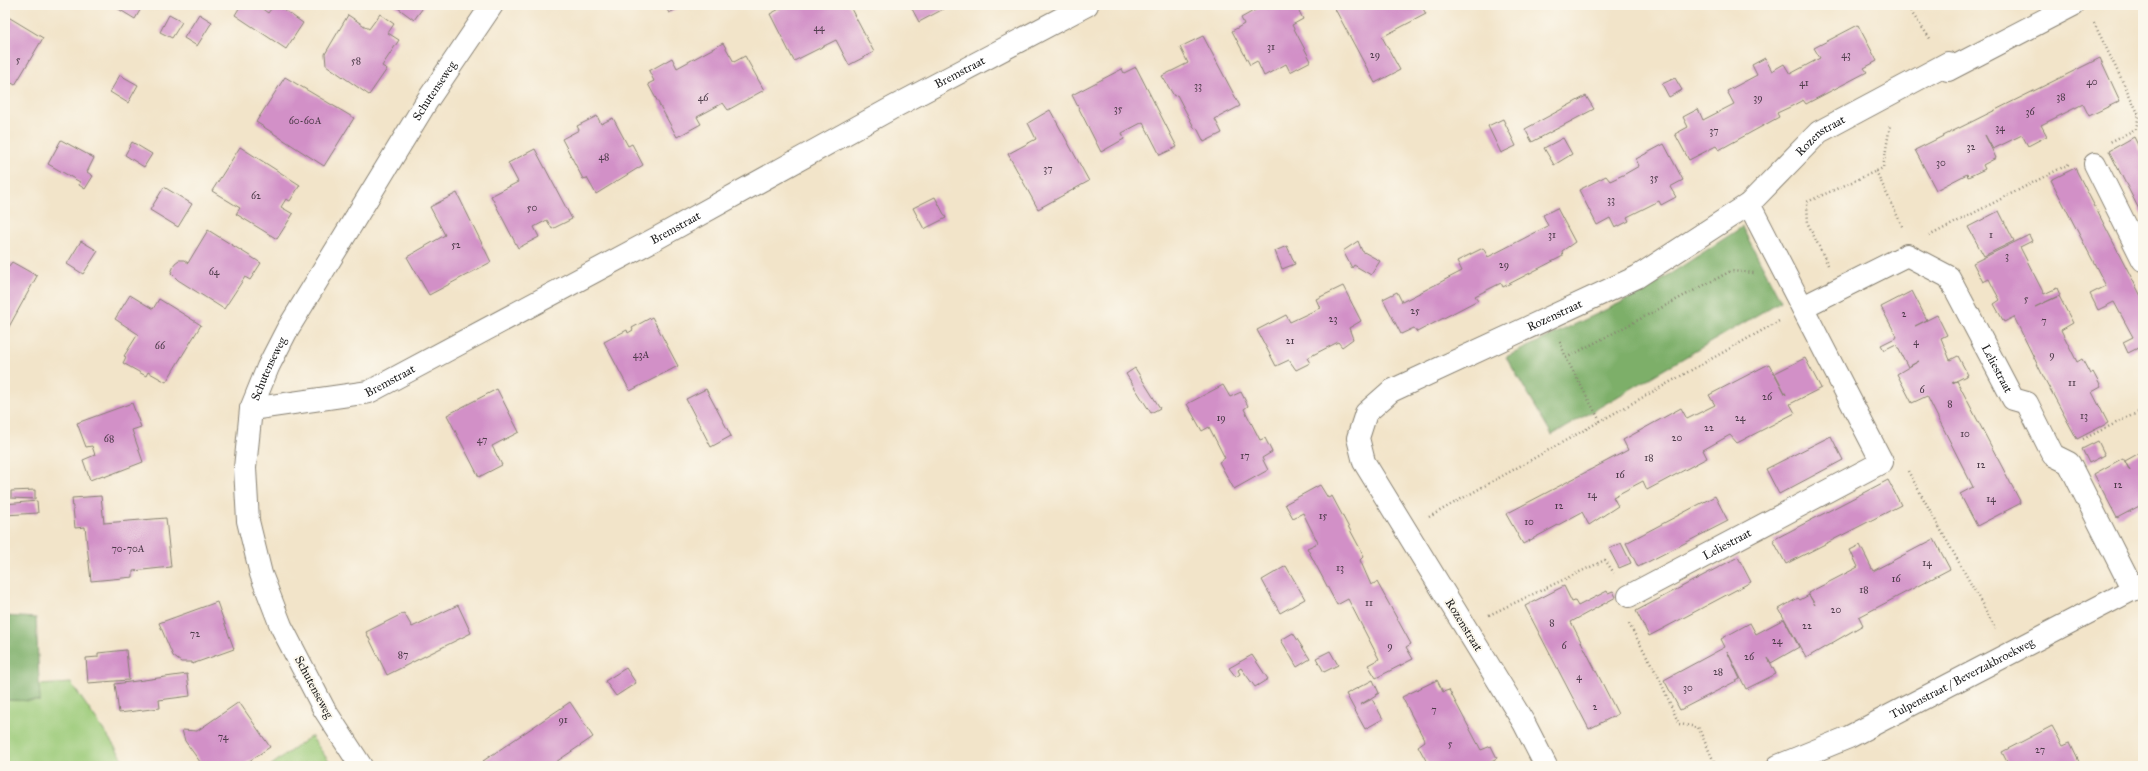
<svg xmlns="http://www.w3.org/2000/svg" width="2148" height="771" viewBox="0 0 2148 771" font-family="'IM FELL Great Primer',serif">
<rect width="100%" height="100%" fill="#fbf7ec"/>
<filter id="ink" filterUnits="userSpaceOnUse"><feTurbulence type="fractalNoise" baseFrequency=".025" numOctaves="2"/><feDisplacementMap in="SourceGraphic" scale="8" xChannelSelector="R" yChannelSelector="G"/><feConvolveMatrix kernelMatrix="1 2 1 2 8 2 1 2 1" color-interpolation-filters="sRGB"/></filter>
<filter id="wash" filterUnits="userSpaceOnUse"><feTurbulence type="fractalNoise" baseFrequency=".012" numOctaves="4" result="noise"/><feDisplacementMap in="SourceGraphic" scale="16" xChannelSelector="R" yChannelSelector="G"/><feGaussianBlur stdDeviation="0.9" result="paint"/><feColorMatrix in="noise" values="0 0 0 0 0 0 0 0 0 0 0 0 0 0 0 0 0 1.4 0 .05"/><feComposite in="paint" operator="in"/></filter>
<g filter="url(#wash)">
<rect width="100%" height="100%" fill="#f2e4c9"/>
<path fill="#9ccb79" stroke="#5c744a" d="M71,683L128,766H5V700L40,701L39,685Z
M311,736L332,766H270Z"/>
<path fill="#7daf69" stroke="#4c6642" d="M1742,227L1781,301L1552,435L1506,357L1641,293Z
M5,616L36,618L40,701L5,700Z"/>
<g id="blocks">
<path fill="#d290c7" d="M112,5H143L135,19Z
M241,5H257L268,13L274,5H277L303,23L286,49L235,15Z
M394,5H425L414,20Z
M664,5H684L669,13Z
M787,5H849L874,52L849,65L836,40L794,61L770,14Z
M910,5H951L919,22Z
M1264,5H1296L1303,19L1292,25L1311,61L1290,72L1286,64L1264,76L1257,61L1250,65L1232,31L1244,24L1241,18Z
M1344,5H1421L1426,14L1382,37L1400,70L1375,83L1335,9Z
M199,14L212,22L197,46L184,38Z
M380,14L394,24L388,33L399,40L382,66L387,69L369,95L326,65L325,54L348,15L369,29Z
M5,15L43,38L15,85L5,79Z
M169,15L182,22L172,38L160,32Z
M1858,25L1877,61L1864,68L1867,72L1806,104L1803,100L1790,107L1777,113L1779,117L1719,150L1716,146L1689,160L1675,134L1688,127L1683,117L1698,109L1703,120L1734,104L1727,91L1757,75L1752,65L1765,58L1772,71L1784,64L1790,74L1820,58L1814,48Z
M1203,36L1240,106L1215,119L1222,133L1204,142L1197,128L1195,129L1177,95L1174,96L1162,76L1188,63L1180,47Z
M723,43L734,62L745,56L764,90L728,110L723,103L697,117L701,124L677,137L648,84L654,81L649,71L672,58L677,68Z
M2100,58L2120,101L2089,116L2083,104L2041,125L2047,136L2028,146L2022,135L1993,149L1985,135L1996,158L1983,165L1985,169L1968,177L1967,174L1936,190L1915,150Z
M1136,67L1177,147L1160,155L1143,122L1122,133L1124,139L1101,152L1072,95L1122,69L1124,73Z
M120,75L138,85L128,103L110,92Z
M285,77L354,118L324,166L256,122Z
M1675,78L1682,90L1669,97L1662,84Z
M1586,96L1594,109L1532,142L1525,129Z
M1050,110L1089,181L1038,209L1008,154L1036,139L1028,123Z
M597,116L601,124L613,118L628,146L632,144L643,165L596,194L587,178L583,179L562,139L579,130L577,126Z
M1503,119L1516,146L1501,153L1488,126Z
M2134,137L2143,155V217L2109,151Z
M1563,138L1572,154L1554,165L1544,148Z
M61,140L94,158L87,172L93,176L85,189L79,185L80,182L48,164Z
M132,142L152,154L144,167L125,155Z
M1664,144L1683,180L1670,187L1676,197L1661,205L1659,201L1627,217L1629,221L1615,228L1610,218L1597,225L1579,190L1606,176L1610,181L1625,174L1639,166L1636,159Z
M240,147L300,185L290,201L286,199L281,207L293,214L277,239L236,214L240,208L212,191Z
M535,149L572,219L552,229L547,220L534,227L539,237L518,248L491,196L518,182L508,163Z
M2075,168L2143,300V358H2141L2138,348L2128,353L2123,342L2133,337L2114,302L2098,310L2090,294L2106,286L2051,180Z
M164,187L192,204L178,227L150,210Z
M457,193L491,262L429,295L407,257L445,235L430,207Z
M935,197L946,218L924,229L913,208Z
M1557,208L1575,242L1562,251L1563,256L1503,287L1501,283L1475,296L1478,300L1417,332L1414,328L1401,334L1383,299L1397,292L1402,302L1462,271L1457,261L1483,248L1488,257L1548,226L1543,215Z
M1999,211L2014,241L1984,256L1968,227Z
M208,230L261,263L250,280L245,277L224,309L178,280L171,273L175,263L179,260H184L188,263Z
M2029,235L2032,241L2020,247L2044,294L2057,288L2060,295L2035,307L2059,296L2073,323L2061,330L2077,362L2082,359L2090,374L2093,372L2101,387L2092,392L2108,423L2077,439L2044,378L2014,317L2004,322L1994,304L2000,300L1995,291L1989,279L1983,282L1973,263Z
M81,241L98,251L83,274L67,264Z
M1358,241L1362,251L1380,261L1371,275L1354,265L1352,268L1343,251Z
M1287,246L1295,264L1282,269L1275,251Z
M12,262L37,276L5,334V271Z
M1343,286L1361,321L1349,328L1353,339L1342,347L1338,342L1307,358L1310,363L1296,370L1289,360L1276,366L1257,330L1286,315L1290,322L1320,308L1316,299Z
M1912,291L1927,320L1915,326L1937,315L1947,335L1941,338L1950,360L1958,356L1968,375L1952,383L1957,381L2021,503L1977,526L1960,494L1973,487L1927,396L1912,403L1897,374L1919,361L1908,367L1896,344L1884,350L1881,345L1897,337L1881,307Z
M130,295L153,309L159,299L201,325L166,382L148,372L146,376L123,363L126,357L124,356L138,334L115,319Z
M652,317L678,366L630,391L604,342L627,330L628,333L633,330L632,328Z
M1805,358L1821,388L1790,404L1795,413L1737,443L1730,435L1703,450L1707,458L1647,490L1643,481L1613,497L1618,506L1589,525L1582,512L1523,544L1506,514L1628,450L1623,440L1681,408L1687,419L1715,405L1709,395L1769,364L1786,395L1775,373Z
M1135,368L1160,408L1151,413L1126,374Z
M1223,385L1230,397L1241,392L1248,406L1244,409L1260,440L1265,438L1272,452L1262,458L1268,470L1234,489L1219,462L1225,458L1209,427L1202,431L1187,404Z
M497,389L519,432L492,446L502,465L479,477L447,415Z
M706,389L731,436L711,447L686,399Z
M132,403L141,427L132,430L143,462L104,477L103,475L90,480L83,460L95,455L92,446L86,447L77,423Z
M1831,436L1843,460L1779,494L1766,469Z
M2098,441L2105,455L2089,463L2082,449Z
M2143,451V504L2117,518L2094,474L2123,458L2130,471L2125,461Z
M1888,480L1901,505L1786,564L1773,540Z
M1320,485L1328,498L1332,496L1364,556L1360,560L1371,585L1377,582L1411,644L1406,647L1413,659L1376,678L1368,665L1379,659L1348,599L1337,605L1307,548L1318,543L1303,513L1293,518L1285,504Z
M35,490V499L11,498V491Z
M101,496L104,523L166,518L171,567L133,571V577L91,581L85,527L75,528L72,498Z
M1715,496L1728,521L1638,567L1626,543Z
M37,501L38,513L5,515V504Z
M1934,539L1950,569L1859,617L1863,625L1806,658L1779,609L1798,598L1800,600L1809,595L1815,605L1808,593L1858,567L1850,550L1860,545L1873,571Z
M1621,543L1631,563L1619,568L1609,549Z
M1738,557L1751,582L1649,636L1636,611Z
M1286,566L1305,599L1280,613L1262,580Z
M1564,586L1572,602L1575,601L1578,606L1607,591L1608,593L1613,591L1616,597L1571,622L1618,714L1589,729L1525,606Z
M217,602L234,649L192,664V662H181L173,656L159,623Z
M458,605L471,633L387,675L366,632L404,613L412,627Z
M1784,619L1799,647L1771,663L1768,658L1776,674L1746,689L1727,651L1740,679L1680,710L1664,680L1725,647L1721,639L1750,623L1756,634Z
M1293,633L1310,659L1297,667L1281,640Z
M126,650L129,680L88,683L86,658L98,657V653Z
M1330,651L1338,665L1324,672L1316,658Z
M1252,655L1268,679L1255,687L1241,668L1238,670L1240,674L1236,677L1229,668Z
M626,668L636,683L616,696L605,681Z
M187,674L190,696L159,700L160,708L119,713L115,684Z
M1373,680L1379,693L1360,705L1372,699L1383,719L1365,729L1346,694Z
M1437,680L1443,692L1449,690L1481,750L1491,746L1497,758L1482,766H1429L1418,746L1425,741L1402,697Z
M239,702L270,747L242,766H203L185,741L182,730L197,731Z
M570,702L593,737L550,766H487L483,761Z
M2052,726L2063,746L2070,743L2081,766H2009L2002,752Z"/>
</g>
</g>
<g filter="url(#ink)">
<use href="#blocks" fill-opacity="0" stroke="#878072" stroke-width="1"/>
<g fill="none" stroke-linecap="round" stroke-linejoin="round">
<g stroke="#878072" stroke-width="24">
<g id="street">
<path d="M2095,164L2143,260"/>
<path id="s1" d="M1803,307L1907,255L1949,277L2013,399L2027,403L2053,455L2069,463L2133,590"/>
<path id="s2" d="M251,409L369,392L657,238L892,108L1087,5"/>
<path id="s3" d="M1629,596L1882,462L1749,204"/>
<path id="s4" d="M361,766L324,709L281,626L261,574L248,521L245,468L251,409L268,367L287,330L427,101L492,5"/>
<path id="s5" d="M1546,766L1524,723L1364,462L1358,438L1366,413L1391,391L1637,277L1749,204L1819,132L1948,63V70L2073,5"/>
<path id="s6" d="M1778,766L1849,737L2143,584"/>
</g>
</g>
<path stroke="#878072" stroke-width="2.5" stroke-dasharray="1 3" stroke-linecap="butt" d="M1906,5L1931,40
M2094,23L2139,115L2136,129L2110,142
M1876,171L1903,228
M1929,236L2069,164
M1828,265L1808,224L1807,202L1883,168L1890,125
M1560,342L1566,358L1600,421
M1566,358L1731,271L1754,273
M2083,439L2143,410
M1908,471L1996,629
M1429,517L1779,321
M1489,615L1605,560L1614,573
M1629,624L1659,678L1679,724L1698,727L1716,766"/>
<use href="#street" stroke="#fff" stroke-width="22"/>
</g>
</g>
<g text-anchor="middle" stroke-width="4" stroke-linejoin="round" paint-order="stroke">
<g font-size="10" fill="#4a3947">
<text x="819" y="31">44</text>
<text x="1271" y="50">31</text>
<text x="1375" y="58">29</text>
<text x="1846" y="58">43</text>
<text x="18" y="63">5</text>
<text x="356" y="64">58</text>
<text x="2092" y="85">40</text>
<text x="1804" y="86">41</text>
<text x="1198" y="89">33</text>
<text x="2061" y="100">38</text>
<text x="703" y="101">46</text>
<text x="1758" y="101">39</text>
<text x="1118" y="112">35</text>
<text x="2030" y="115">36</text>
<text x="305" y="124">60-60A</text>
<text x="2000" y="131">34</text>
<text x="1714" y="134">37</text>
<text x="1971" y="150">32</text>
<text x="604" y="160">48</text>
<text x="1941" y="166">30</text>
<text x="1048" y="172">37</text>
<text x="1654" y="181">35</text>
<text x="256" y="199">62</text>
<text x="1611" y="203">33</text>
<text x="532" y="211">50</text>
<text x="1552" y="238">31</text>
<text x="1991" y="238">1</text>
<text x="456" y="248">52</text>
<text x="2007" y="259">3</text>
<text x="1504" y="268">29</text>
<text x="214" y="275">64</text>
<text x="2026" y="302">5</text>
<text x="1415" y="314">25</text>
<text x="1904" y="317">2</text>
<text x="1333" y="322">23</text>
<text x="2044" y="324">7</text>
<text x="1290" y="344">21</text>
<text x="1916" y="345">4</text>
<text x="160" y="349">66</text>
<text x="641" y="358">43A</text>
<text x="2052" y="358">9</text>
<text x="2072" y="386">11</text>
<text x="1922" y="393">6</text>
<text x="1767" y="400">26</text>
<text x="1950" y="407">8</text>
<text x="2084" y="419">13</text>
<text x="1221" y="421">19</text>
<text x="1740" y="421">24</text>
<text x="1709" y="431">22</text>
<text x="1965" y="437">10</text>
<text x="1677" y="441">20</text>
<text x="109" y="442">68</text>
<text x="482" y="443">47</text>
<text x="1245" y="459">17</text>
<text x="1649" y="461">18</text>
<text x="1981" y="468">12</text>
<text x="1620" y="478">16</text>
<text x="2118" y="488">12</text>
<text x="1592" y="498">14</text>
<text x="1991" y="502">14</text>
<text x="1559" y="509">12</text>
<text x="1323" y="519">15</text>
<text x="1529" y="525">10</text>
<text x="128" y="552">70-70A</text>
<text x="1927" y="566">14</text>
<text x="1340" y="571">13</text>
<text x="1896" y="582">16</text>
<text x="1864" y="593">18</text>
<text x="1369" y="606">11</text>
<text x="1836" y="613">20</text>
<text x="1552" y="626">8</text>
<text x="1807" y="629">22</text>
<text x="195" y="637">72</text>
<text x="1777" y="644">24</text>
<text x="1390" y="649">9</text>
<text x="1564" y="649">6</text>
<text x="403" y="658">87</text>
<text x="1749" y="660">26</text>
<text x="1718" y="675">28</text>
<text x="1579" y="680">4</text>
<text x="1688" y="691">30</text>
<text x="1595" y="710">2</text>
<text x="1434" y="713">7</text>
<text x="563" y="723">91</text>
<text x="223" y="740">74</text>
<text x="1450" y="747">5</text>
<text x="2040" y="753">27</text>
</g>
<g font-size="12" fill="#1c1c1c" stroke="#fbf7ec">
<text dy="4" stroke="none"><textPath href="#s2" startOffset="791">Bremstraat</textPath></text>
<text dy="4" stroke="none"><textPath href="#s4" startOffset="752">Schutenseweg</textPath></text>
<text dy="4" stroke="none"><textPath href="#s5" startOffset="943">Rozenstraat</textPath></text>
<text dy="4" stroke="none"><textPath href="#s2" startOffset="467">Bremstraat</textPath></text>
<text dy="4" stroke="none"><textPath href="#s5" startOffset="619">Rozenstraat</textPath></text>
<text dy="4" stroke="none"><textPath href="#s1" startOffset="267">Leliestraat</textPath></text>
<text dy="4" stroke="none"><textPath href="#s4" startOffset="428">Schutenseweg</textPath></text>
<text dy="4" stroke="none"><textPath href="#s2" startOffset="143">Bremstraat</textPath></text>
<text dy="4" stroke="none"><textPath href="#s3" startOffset="111">Leliestraat</textPath></text>
<text transform="translate(1464 625) rotate(58)" y="4">Rozenstraat</text>
<text dy="4" stroke="none"><textPath href="#s6" startOffset="204">Tulpenstraat / Beverzakbroekweg</textPath></text>
<text transform="translate(314 687) rotate(62)" y="4">Schutenseweg</text>
</g>
</g>
<rect width="2148" height="771" fill="none" stroke="#fbf7ec" stroke-width="20"/>
</svg>
